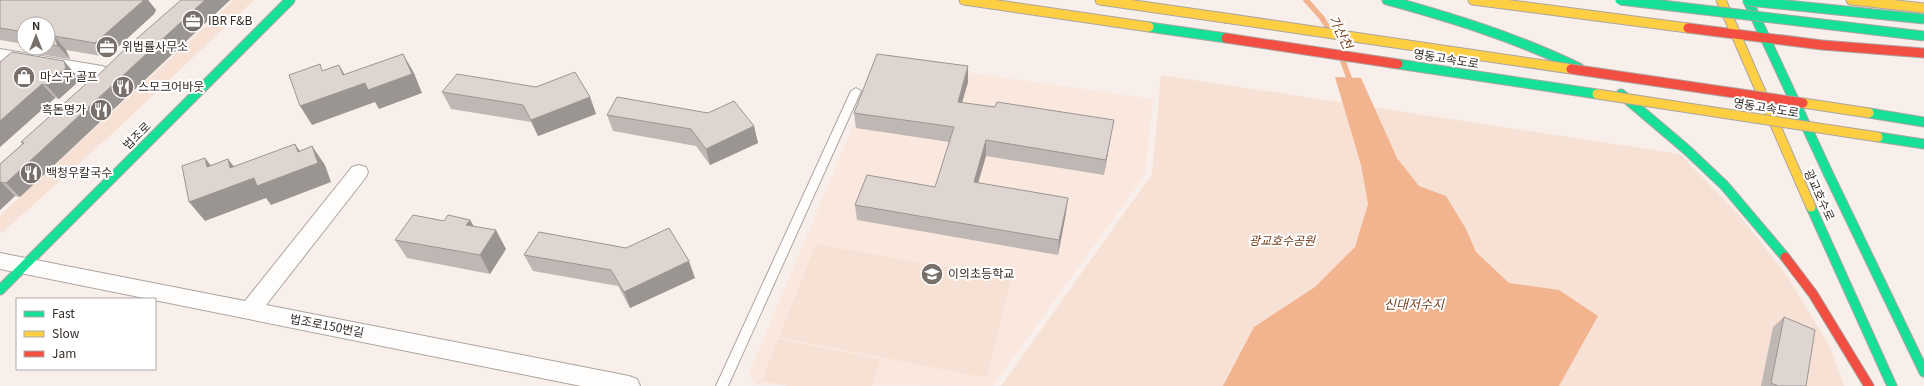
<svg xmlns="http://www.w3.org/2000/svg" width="1924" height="386" viewBox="0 0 1924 386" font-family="Georgia,'Noto Sans KR',serif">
<rect width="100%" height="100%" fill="#f8efeb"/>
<path fill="#fae7de" d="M881,60L1153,99L1145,175L993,386L756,385L749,373Z"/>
<path fill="#f7e1d5" d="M234,0H254L115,131L3,232L0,233V215Z
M1161,75L1680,154L1741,217L1787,276L1830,347L1844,386H1001L1152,174Z
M816,244L1011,279L987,378L779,337Z
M778,339L881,359L872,386H788L762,381Z"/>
<path fill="#f2b38f" d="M1335,77L1361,78L1397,158L1419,186L1446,196L1466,229L1476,252L1509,283L1559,290L1598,316L1559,386H1223L1254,327L1315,287L1355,247L1368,204L1361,165Z"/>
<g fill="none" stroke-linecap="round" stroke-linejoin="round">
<path stroke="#f2b38f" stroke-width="5.5" d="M1306,0L1322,18L1328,28
M1343,61L1349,78"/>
<g stroke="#aca4a0" stroke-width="2">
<path id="lane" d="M856,88L861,91L728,386H716L851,91Z"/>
</g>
<g stroke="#aca4a0" stroke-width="2">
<path id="street" d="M0,49L102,66L108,68L111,72L108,76L102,78L0,61Z
M359,165L366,167L368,172L366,177L266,305L629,376L637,379L640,386H581L0,269V253L245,301L352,167Z"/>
</g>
<g stroke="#aca4a0" stroke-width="11">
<path id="fast" d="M1387,0C1453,18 1517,38 1579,68
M1748,1L1828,173L1924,372
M1149,27L1226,38
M1621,94L1687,150L1724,185L1785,257
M1869,113L1924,122
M1878,137L1924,144
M1811,207L1892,386
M0,290L290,0"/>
</g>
<g stroke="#aca4a0" stroke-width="11">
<path id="slow" d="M964,0L1149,27
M1100,0L1225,18
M1473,0L1688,28
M1721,0L1811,207
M1851,0L1924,8"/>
</g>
<g stroke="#aca4a0" stroke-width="11">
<path id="jam" d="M1688,28L1822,45L1924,53
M1785,257L1813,294L1869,386"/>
</g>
<use href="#lane" fill="#fefdfc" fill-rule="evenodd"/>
<use href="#street" fill="#fefdfc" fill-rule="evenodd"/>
<use href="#fast" stroke="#16e098" stroke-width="9"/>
<use href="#slow" stroke="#ffcf43" stroke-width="9"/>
<use href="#jam" stroke="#f24e42" stroke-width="9"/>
<g stroke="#aca4a0" stroke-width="11" stroke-linecap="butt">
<path id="fast-bridge" d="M1620,0L1924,36
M1748,1L1924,19
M1398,64L1597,94"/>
</g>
<g stroke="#aca4a0" stroke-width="11" stroke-linecap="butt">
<path id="slow-bridge" d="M1225,18L1571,69
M1597,94L1878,137
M1803,103L1869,113"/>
</g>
<g stroke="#aca4a0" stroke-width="11" stroke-linecap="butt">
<path id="jam-bridge" d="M1226,38L1398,64
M1571,69L1803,103"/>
</g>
<use href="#fast-bridge" stroke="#16e098" stroke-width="9"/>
<use href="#slow-bridge" stroke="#ffcf43" stroke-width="9"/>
<use href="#jam-bridge" stroke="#f24e42" stroke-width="9"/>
</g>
<path fill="#bfb7b4" d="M0,0H148L156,10L154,14L107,57L66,50L70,59L39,54L33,48H48V24H24V44L0,40Z
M181,0H230L20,197L15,196L0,210V164L22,144L21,142L91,82Z
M0,62L76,75L78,82L59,99L55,98L0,147Z
M968,82L962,102L1111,135L1104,175L986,156L978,183L1066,213L1058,255L857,220L855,205L935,187L949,142L856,128L854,113Z
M442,92L590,97L596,114L538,136L531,122L451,109Z
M607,115L754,126L758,143L710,165L696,146L613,131Z
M470,220L474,227L506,249L490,274L407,258L395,240L444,221Z
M524,255L695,278L630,308L618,286L533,271Z
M1784,317L1806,386H1761L1773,327Z"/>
<path fill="#9b9592" d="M144,0H148L156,10L154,14L107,57L95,43Z
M205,0H230L20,197L6,183Z
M54,36L66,50L70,59L58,46Z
M403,54L414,73L422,93L379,109L375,102L312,125L300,106L343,75L339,65L350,84L365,83Z
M64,61L76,75L78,82L59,99L46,85Z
M968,66V82L958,117V102Z
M42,84L55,98L0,147V121Z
M590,97L596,114L538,136L531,120Z
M1114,120L1111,135L1104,175L1106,160Z
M754,126L758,143L710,165L706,149Z
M986,140V156L974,197V182Z
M295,144L308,163L312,146L325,165L331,182L271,205L266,198L205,221L189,202L230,168L228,159L243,178L298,152Z
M205,158L220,177L207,167Z
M1,182L15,196L0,210V183Z
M1068,198L1066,213L1058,255L1059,240Z
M470,220L481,238L466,225Z
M496,230L506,249L490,274L480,255Z
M689,261L695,278L630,308L624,292Z"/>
<path fill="#ded5d1" stroke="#9b9592" d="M0,0H144L95,43L54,36L58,46L48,44V24H24V32L0,28Z
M181,0H205L6,183L1,182L0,183V164L24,143L21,142L88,82H91L126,48Z
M12,52L64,61L66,68L46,85L42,84L0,121V62Z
M403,54L412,74L368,90L365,83L300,106L289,75L320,64L322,71L339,65L343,75Z
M877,54L968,66L958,102L995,107L997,102L1114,120L1106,160L986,140L974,182L1068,198L1059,240L855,205L867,175L935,187L954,127L854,113Z
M575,72L590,97L531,120L523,105L442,92L457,74L536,87Z
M617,97L708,113L734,101L754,126L706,149L691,129L607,115Z
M295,144L298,152L312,146L318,163L257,186L254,178L189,202L182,166L205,158L207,167L228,159L230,168Z
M413,215L444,221L448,215L470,220L466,225L496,230L480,255L395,240Z
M669,228L689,261L624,292L611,270L524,255L539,232L626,248Z
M1784,317L1815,330L1806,386H1778L1771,383Z"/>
<defs>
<g id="office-disc" transform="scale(1.15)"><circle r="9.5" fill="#786f6a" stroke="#fff"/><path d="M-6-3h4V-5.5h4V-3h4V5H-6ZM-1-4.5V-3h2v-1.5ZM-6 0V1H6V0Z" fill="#fff"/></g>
<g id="shop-disc" transform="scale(1.15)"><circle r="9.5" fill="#786f6a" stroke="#fff"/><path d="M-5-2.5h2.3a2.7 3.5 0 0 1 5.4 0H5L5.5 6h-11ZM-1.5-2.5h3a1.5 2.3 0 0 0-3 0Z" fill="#fff"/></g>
<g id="restaurant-disc" transform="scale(1.15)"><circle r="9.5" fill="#786f6a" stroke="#fff"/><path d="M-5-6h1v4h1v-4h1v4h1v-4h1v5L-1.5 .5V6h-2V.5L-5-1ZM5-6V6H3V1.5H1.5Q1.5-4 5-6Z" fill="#fff"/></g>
<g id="school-disc" transform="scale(1.15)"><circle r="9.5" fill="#786f6a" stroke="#fff"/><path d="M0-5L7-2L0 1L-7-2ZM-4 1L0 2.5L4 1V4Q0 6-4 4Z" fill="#fff"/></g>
</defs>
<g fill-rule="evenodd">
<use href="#office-disc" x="193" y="21"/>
<use href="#office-disc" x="107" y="47"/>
<use href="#shop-disc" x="24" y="77"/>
<use href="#restaurant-disc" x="123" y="87"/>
<use href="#restaurant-disc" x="101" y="110"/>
<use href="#restaurant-disc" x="31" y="173"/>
<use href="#school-disc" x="932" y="274"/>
</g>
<g text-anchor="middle" stroke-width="4" stroke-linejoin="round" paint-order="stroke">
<g font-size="12" fill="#332a25" stroke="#fff" text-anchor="start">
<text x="208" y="25">IBR F&amp;B</text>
<text x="122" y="51">위법률사무소</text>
<text x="40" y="81">마스구 골프</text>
<text x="138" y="91">스모크어바웃</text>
<text x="86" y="114" text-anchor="end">흑돈명가</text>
<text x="46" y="177">백청우칼국수</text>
<text x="948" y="278">이의초등학교</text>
</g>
<g font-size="12" fill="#332a25" stroke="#fff">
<text transform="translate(1446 59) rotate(9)" y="4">영동고속도로</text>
<text transform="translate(1766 108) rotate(9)" y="4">영동고속도로</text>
<text transform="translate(137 136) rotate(-45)" y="4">법조로</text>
<text transform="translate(1819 195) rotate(65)" y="4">광교호수로</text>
<text transform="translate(327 326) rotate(11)" y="4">법조로150번길</text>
</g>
<g font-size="12" font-style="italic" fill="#703815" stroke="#fff">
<text x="1282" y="245">광교호수공원</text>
</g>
<g font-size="13" font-style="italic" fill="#7a411f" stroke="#fff">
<text transform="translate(1341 32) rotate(63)" y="5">가산천</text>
<text x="1414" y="309">신대저수지</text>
</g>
</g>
<rect x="16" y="298" width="140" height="72" fill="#ffffff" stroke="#adaaa8"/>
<rect x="24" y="311" width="20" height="6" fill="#16e098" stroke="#adaaa8"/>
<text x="52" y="318" font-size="12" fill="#332a25">Fast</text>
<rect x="24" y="331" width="20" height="6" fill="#ffcf43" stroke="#adaaa8"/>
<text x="52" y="338" font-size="12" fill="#332a25">Slow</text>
<rect x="24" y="351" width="20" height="6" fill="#f24e42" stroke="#adaaa8"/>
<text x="52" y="358" font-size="12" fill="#332a25">Jam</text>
<g transform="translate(36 36)"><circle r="19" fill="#ffffff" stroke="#adaaa8"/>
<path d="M0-3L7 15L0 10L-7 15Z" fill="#786f6a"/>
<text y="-6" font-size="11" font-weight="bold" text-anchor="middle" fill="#332a25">N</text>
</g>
</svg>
